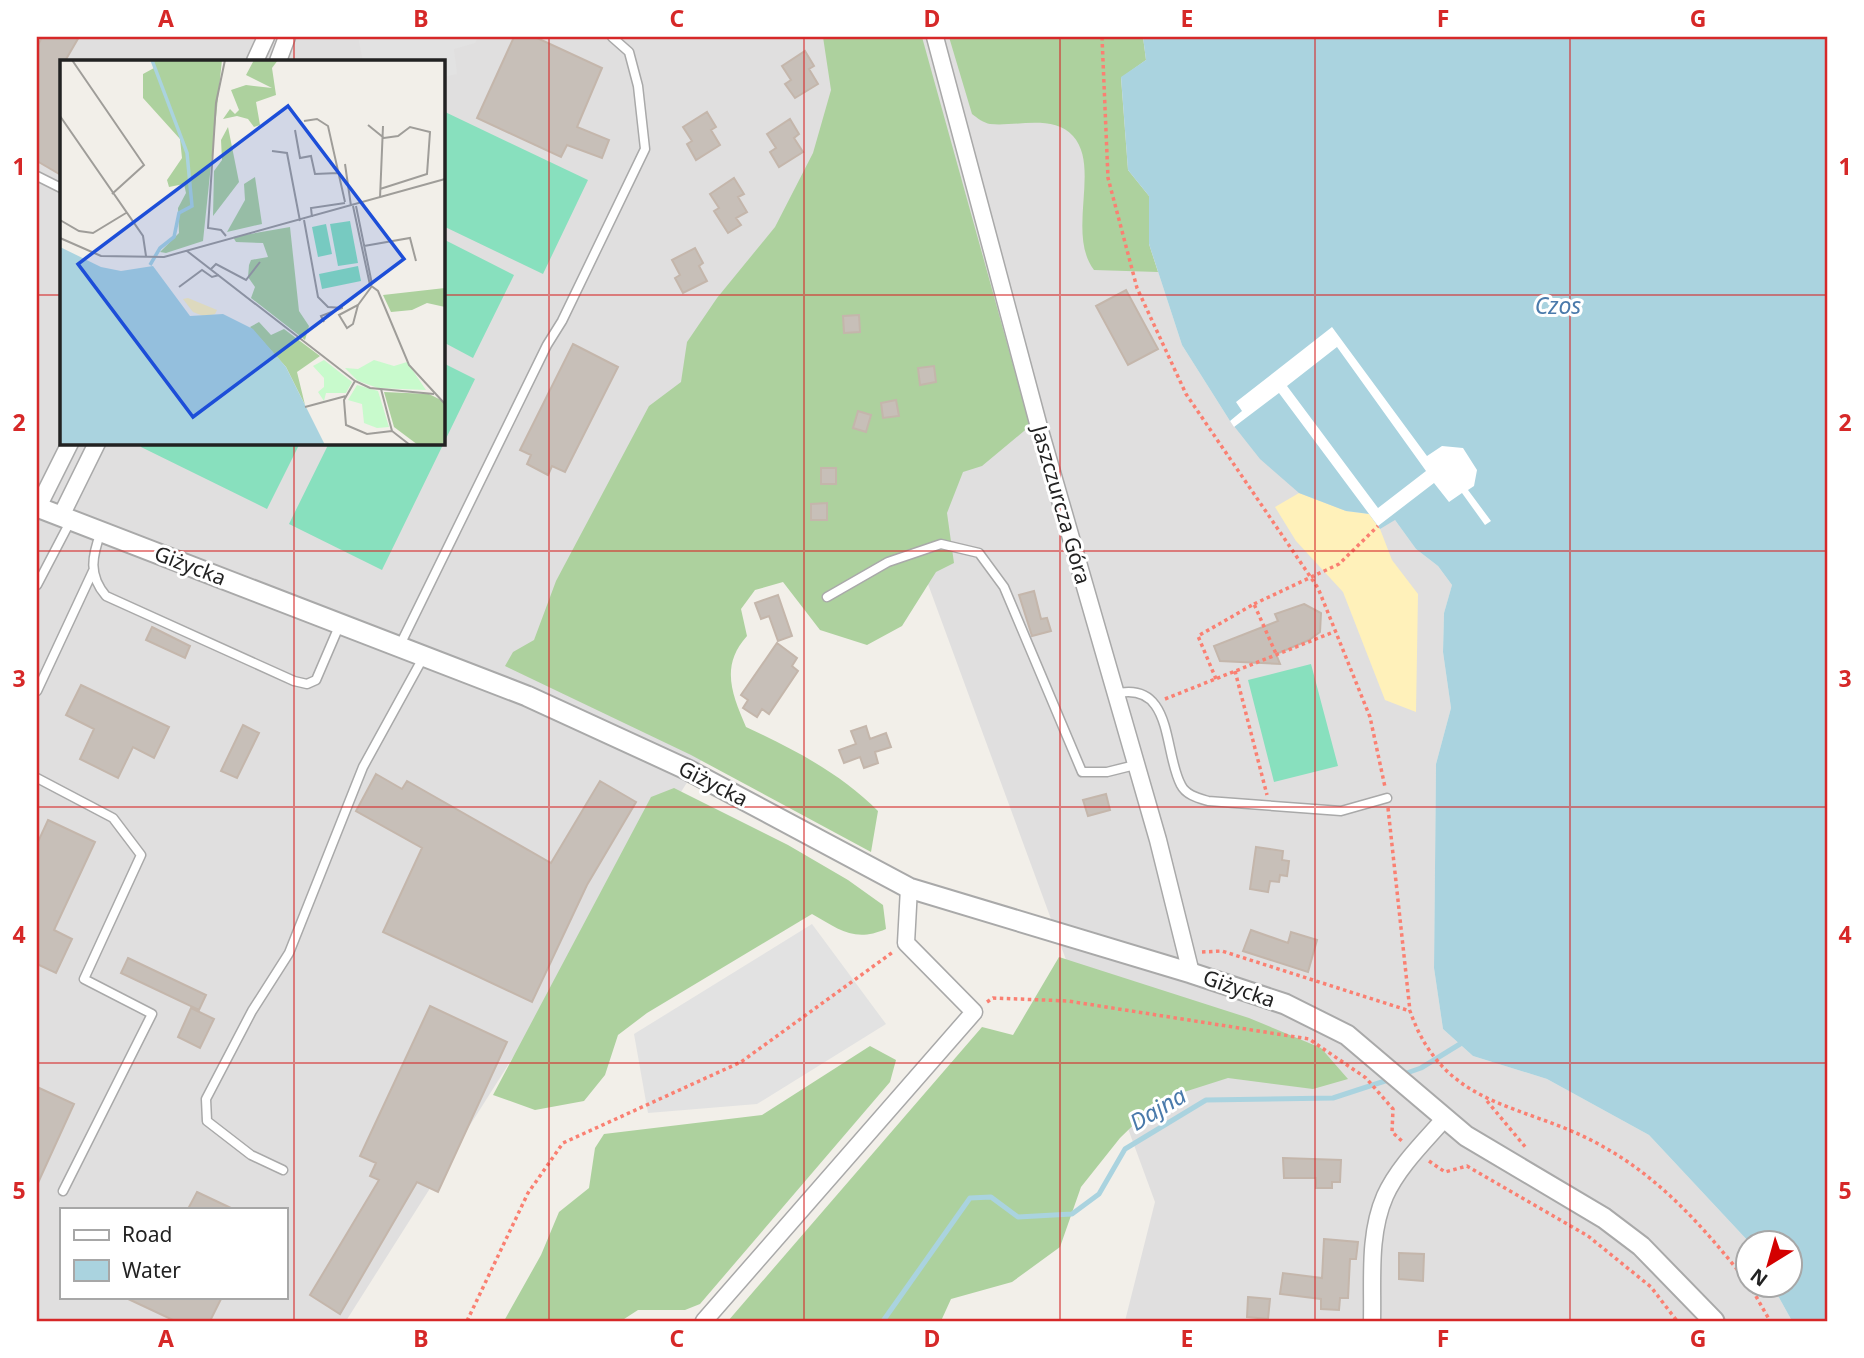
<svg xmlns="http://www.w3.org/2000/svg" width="1864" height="1358" viewBox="0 0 1864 1358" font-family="'Noto Sans',sans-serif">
<rect width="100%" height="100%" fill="#f2efe9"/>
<path fill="#e0dfdf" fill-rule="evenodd" d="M37,37H1143L1146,60L1121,77L1128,170L1149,196V244L1182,345L1230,421L1346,511L1395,520L1416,549L1438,566L1452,585L1444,613L1443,652L1451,708L1436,764L1434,968L1443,1029L1473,1056L1547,1079L1649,1135L1749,1242L1748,1284L1772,1285L1792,1321H1125L1155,1202L799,233L712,743L346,1321H37ZM61,61H443V443H61ZM61,1209H285V1297H61Z"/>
<path fill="#add19e" d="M823,37H922L1030,426L982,466L963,472L947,513L954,563L936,572L902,626L867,645L820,630L783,582L755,590L741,609L747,636C720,666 732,694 746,727C795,750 840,773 878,811L871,852L691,755L505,666L513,652L534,640L556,581L649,406L681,382L687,342L717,298L775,227L813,153L831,90Z
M949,37H1143L1146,60L1121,78L1128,170L1149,196V244L1158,272L1094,270C1066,233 1101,167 1073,136C1053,114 1015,127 990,124C984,123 977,118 972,114Z
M674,788L788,845L848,880L883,905L886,929C854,943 839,929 812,914L647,1013L618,1035L605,1075L584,1101L535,1110L493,1095L651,797Z
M1059,957L1249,1018L1321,1048L1348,1079L1313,1089L1228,1078L1159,1100L1120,1138L1081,1187L1060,1247L1012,1282L951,1299L941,1321H728L982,1027L1013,1035Z
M870,1046L896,1060L890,1082L700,1304L685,1310H638L621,1321H504L541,1255L559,1212L589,1188L595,1148L604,1134L762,1115Z"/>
<path fill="#fff1ba" d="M1299,493L1346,511L1369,514L1380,529L1392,560L1418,594L1416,712L1385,700L1343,592L1296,541L1275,507Z"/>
<path fill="#88e0be" d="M443,111L588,180L543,274L443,226Z
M443,239L514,275L473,358L443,342Z
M443,363L475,379L382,570L289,524L329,443H443Z
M142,443H300L267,509L141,447Z
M1311,664L1338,766L1274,782L1248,680Z"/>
<path fill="#e2e2e2" d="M358,37H478L475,43L454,49L457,74L443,77V61H363Z
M812,924L886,1024L757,1104L648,1113L634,1034Z"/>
<path fill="#aad3df" d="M1143,37H1827V1321H1792L1772,1285L1790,1284V1242H1749L1649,1135L1547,1079L1473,1056L1443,1029L1434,968L1436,764L1451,708L1443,652L1444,613L1452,585L1438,566L1416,549L1395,520L1380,529L1369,514L1346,511L1299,493L1260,459L1230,421L1182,345L1149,244V196L1128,170L1121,77L1146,60Z"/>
<path fill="#fff" fill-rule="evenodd" d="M1332,327L1427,456L1442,446L1463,448L1477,470L1474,486L1468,490L1491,521L1485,525L1462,493L1449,502L1434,483L1378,526L1279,393L1234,427L1230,421L1242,411L1236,402ZM1337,347L1426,471L1378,508L1287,386Z"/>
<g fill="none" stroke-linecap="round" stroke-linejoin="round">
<path stroke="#aad3df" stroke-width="5" d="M1401,1075L1421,1068L1460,1044
M883,1321L970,1198L991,1197L1018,1217L1072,1214L1099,1194L1125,1149L1206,1100L1333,1098L1391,1079"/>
</g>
<path fill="#c7bfb8" stroke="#c4b6ab" stroke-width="2" d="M42,37H79L65,61H61V175L37,161V47Z
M514,37H535L602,68L577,127L609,140L602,158L567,145L561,157L477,118Z
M805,51L814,66L809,69L818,84L795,98L785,84L791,80L782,66Z
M707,112L716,127L711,130L720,145L696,160L687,144L692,141L683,127Z
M790,119L799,134L794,138L803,152L779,167L770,152L776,148L767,134Z
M734,178L744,194L738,197L747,212L736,218L741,225L728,233L714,211L719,208L710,194Z
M695,248L703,263L699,266L707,281L683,293L675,278L680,275L672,260Z
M1126,290L1158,349L1128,365L1096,306Z
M859,315L860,332L844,333L843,316Z
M573,344L618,367L565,472L552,466L548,475L527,464L531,455L520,450Z
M934,366L936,382L920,385L918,368Z
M896,400L899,416L883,418L881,403Z
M858,411L871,415L866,432L853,428Z
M821,468H836V484H821Z
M827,503V520H811V504Z
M1034,591L1041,619L1047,618L1051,631L1032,636L1019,595Z
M778,595L792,636L778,641L769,616L761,619L755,603Z
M1304,604L1321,613L1320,632L1309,640L1276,654L1280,664L1220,661L1214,646L1278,621L1275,614Z
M152,627L190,646L185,658L146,640Z
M777,643L797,658L792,666L798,671L769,714L762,709L757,717L743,708L748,700L741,695Z
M81,685L169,727L154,758L133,747L118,778L80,759L94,729L66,715Z
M243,725L259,733L237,778L221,771Z
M866,726L870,739L886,733L891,747L875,752L878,763L864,768L860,757L844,763L839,750L856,744L851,731Z
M376,774L402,789L407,781L551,863L600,781L636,802L587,885L532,1002L383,932L422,848L356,811Z
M1106,794L1110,810L1088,816L1083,800Z
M48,820L95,842L54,930L72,939L56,973L37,964V844Z
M1256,847L1283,851L1282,860L1289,861L1287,876L1280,875L1279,882L1270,881L1268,892L1250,889Z
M1251,930L1288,943L1291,932L1317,940L1308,972L1243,951Z
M128,958L206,995L199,1010L121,973Z
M430,1006L507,1042L438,1192L417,1182L340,1314L310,1295L379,1180L370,1176L376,1163L360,1156Z
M191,1008L214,1019L200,1048L178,1037Z
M37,1087L74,1104L37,1185Z
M1283,1158L1341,1160L1340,1182H1332V1188H1316V1178H1284Z
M197,1192L233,1209H188Z
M1324,1239L1358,1242L1356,1259H1350L1348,1298H1340L1339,1310L1321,1309V1299L1280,1294L1283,1273L1322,1278Z
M1399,1253L1424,1254L1423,1281L1399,1279Z
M124,1297H222L210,1321H175Z
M1248,1297L1270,1299L1268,1319L1247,1317Z"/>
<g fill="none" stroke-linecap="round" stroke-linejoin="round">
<g stroke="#a9a9a9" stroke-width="11">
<path id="service" d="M37,176L61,188
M101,532C92,556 88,575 106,596L294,681L307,684L316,680L340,624
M37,585L71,520
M827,597L888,562L941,544L979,553L1004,587L1082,772H1107L1135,765
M399,647L547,345L562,321L645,149L638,86L629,52L612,37
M37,691L93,571
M1114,694C1174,679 1163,752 1181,785C1186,795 1198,798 1208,801L1341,811L1387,798
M37,778L113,818L141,855L84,979L152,1014L63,1191
M283,1170L251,1155L207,1121L206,1099L252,1011L289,953L363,767L424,656"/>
</g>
<g stroke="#a9a9a9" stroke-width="19">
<path id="minor" d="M935,37L1039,427L1158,840L1191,973
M255,61L266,37
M278,61L287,37
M38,507L70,443
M61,516L97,443
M704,1321L974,1012L906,943L909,888
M1372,1321C1373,1280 1368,1235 1385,1196C1398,1167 1424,1142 1445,1118"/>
</g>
<g stroke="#a9a9a9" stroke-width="23">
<path id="tertiary" d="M37,507L527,696L688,770L909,888L1191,973L1285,1004L1347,1035L1466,1136L1604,1218L1641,1246L1714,1321"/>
</g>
<path stroke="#fa8072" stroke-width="3.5" stroke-dasharray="3.5 3.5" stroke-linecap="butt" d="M1102,37L1108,178L1137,288L1186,394L1318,588L1370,717L1385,787
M1254,604L1339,564L1378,526
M1235,671L1267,795
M1216,679L1198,636L1254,604L1277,656
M1165,699L1336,631
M1388,808L1410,1011C1445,1111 1525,1102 1602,1146C1662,1179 1706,1230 1748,1283
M1202,952L1222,951L1410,1011
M987,1002L993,998L1068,1001L1309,1039L1366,1078L1393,1109L1392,1132L1403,1142
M1487,1101L1527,1149
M1429,1161L1445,1172L1467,1166L1588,1236L1651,1287L1677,1321
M1749,1284L1770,1321
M467,1321L528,1193L563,1143L741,1062L893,952"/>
<use href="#service" stroke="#fff" stroke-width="8"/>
<use href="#minor" stroke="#fff" stroke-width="16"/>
<use href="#tertiary" stroke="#fff" stroke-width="19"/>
</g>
<path fill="none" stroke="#d62828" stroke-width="2" stroke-opacity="0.55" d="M294,37V61M549,37V1321M804,37V1321M1060,37V1321M1315,37V1321M1570,37V1321M37,295H61M443,295H1827M294,443V1321M37,551H1827M37,807H1827M37,1063H1827"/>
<g text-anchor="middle" stroke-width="6" stroke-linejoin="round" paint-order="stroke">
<g font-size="21" fill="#222" stroke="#fff">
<text transform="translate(1061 505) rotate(74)" y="7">Jaszczurcza Góra</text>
<text transform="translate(190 566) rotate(21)" y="7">Giżycka</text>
<text transform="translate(713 784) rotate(27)" y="7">Giżycka</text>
<text transform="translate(1239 989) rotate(19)" y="7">Giżycka</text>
</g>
<g font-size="23" font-style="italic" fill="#4a7aab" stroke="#fff">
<text x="1558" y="314">Czos</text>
<text transform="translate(1158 1109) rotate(-31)" y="8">Dajna</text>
</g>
</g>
<g transform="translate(60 60)">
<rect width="385" height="385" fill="#f2efe9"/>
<path d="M94,0H162L143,181L106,193L100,192L119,173L118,148L126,133L124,124L109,127L107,120L122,98L120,79L83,38V14L94,8ZM194,0H218L212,8L216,35L196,42L200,65L194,67L188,59L177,56L163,59L170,49L175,54L179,50L171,30L186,25L212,28L186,15ZM168,67L179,122L153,156L154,111L162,100L161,80ZM195,117L202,164L167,172L185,140L184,124ZM230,167L239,251L249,266L245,280L191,238L195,227L188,217L189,205L191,200L208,197L203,183L176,182L173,177ZM385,228V247L367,243L352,250L331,252L323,235ZM199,262L211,275L224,269L260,296L237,312L245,345L226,307L190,267ZM324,332L369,334L385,342V385H358L334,367Z" fill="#add19e"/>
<path d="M128,238L157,250L155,254L146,257L133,252L123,239Z" fill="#fff1ba"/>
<path d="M264,300L292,322L286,333H266L264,341L258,332L264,327V318L253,306ZM314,300L334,306L347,302L366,330L318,328L298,321L285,308L298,309ZM297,325L318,331L329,367L317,368L304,363L302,344L288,340Z" fill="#c8facc"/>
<path d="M290,161L298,203L278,206L270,164ZM266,164L272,194L258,197L252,167ZM298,206L301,221L262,229L259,214Z" fill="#88e0be"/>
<path d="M0,187L41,207L61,211L93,206L130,256L163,254L193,269L226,307L265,385H0Z" fill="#aad3df"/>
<path fill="none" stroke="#aad3df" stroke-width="3.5" d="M90,205L100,188L114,177L119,153L132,146L127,93L92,0"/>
<path fill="none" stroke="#9f9d99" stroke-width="2" d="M12,0L84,105L52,134M165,0L156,43L148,168L161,170L166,176M0,56L83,176L86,196M244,61L257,59L268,66L285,142M308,65L324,78L338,76L350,67L370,72L367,114L320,129M235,70L240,98L251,96L255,114L278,113M212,91L227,93L240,161M285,104L291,146M320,138L323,66M293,146L310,225L318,231L349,305L385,344M296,146L312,224M252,157L251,148L285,143M0,160L19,171L33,173L66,153M244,160L258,237L268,247L283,248M0,178L41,196L104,197L385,119M304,186L350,178L356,201M127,191L295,321L310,328L374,334M151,209L156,204L186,220L200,202M119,227L142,210L152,217L159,215M298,245L293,264L287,268L279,255L298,245L312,226M264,262L261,256L282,248M295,321L284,340L286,365L307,374L332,371M321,329L332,371L350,385M245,347L286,336"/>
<path fill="#1d4ed8" fill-opacity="0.15" stroke="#1d4ed8" stroke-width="3.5" d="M228,46L344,199L133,357L18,204Z"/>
<rect width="385" height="385" fill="none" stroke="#222" stroke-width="3.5"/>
</g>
<rect width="1864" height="1358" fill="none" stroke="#ffffff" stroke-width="77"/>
<rect x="60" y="1208" width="228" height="91" fill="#ffffff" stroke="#a7a7a7" stroke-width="2"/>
<rect x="74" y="1230" width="35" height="10" fill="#ffffff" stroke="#a7a7a7" stroke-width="2"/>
<text x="122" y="1242" font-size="21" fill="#222222">Road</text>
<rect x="74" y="1260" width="35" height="21" fill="#aad3df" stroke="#a7a7a7" stroke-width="2"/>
<text x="122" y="1278" font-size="21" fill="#222222">Water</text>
<g transform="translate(1769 1264) rotate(217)"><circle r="33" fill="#ffffff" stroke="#a7a7a7" stroke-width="2"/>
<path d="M0-5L12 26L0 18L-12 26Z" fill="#d40000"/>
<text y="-10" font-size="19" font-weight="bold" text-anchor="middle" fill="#222222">N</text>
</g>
<rect x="38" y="38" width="1788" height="1282" fill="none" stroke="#d62828" stroke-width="2.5"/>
<g font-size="23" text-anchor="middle" font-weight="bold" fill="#d62828">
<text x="166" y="27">A</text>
<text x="421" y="27">B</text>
<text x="677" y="27">C</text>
<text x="932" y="27">D</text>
<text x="1187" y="27">E</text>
<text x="1443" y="27">F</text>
<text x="1698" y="27">G</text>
<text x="19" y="175">1</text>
<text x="1845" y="175">1</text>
<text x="19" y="431">2</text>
<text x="1845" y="431">2</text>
<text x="19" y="687">3</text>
<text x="1845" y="687">3</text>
<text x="19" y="943">4</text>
<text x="1845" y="943">4</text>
<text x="19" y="1199">5</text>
<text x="1845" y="1199">5</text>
<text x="166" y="1347">A</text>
<text x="421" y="1347">B</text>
<text x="677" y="1347">C</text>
<text x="932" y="1347">D</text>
<text x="1187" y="1347">E</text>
<text x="1443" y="1347">F</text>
<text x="1698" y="1347">G</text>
</g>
</svg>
